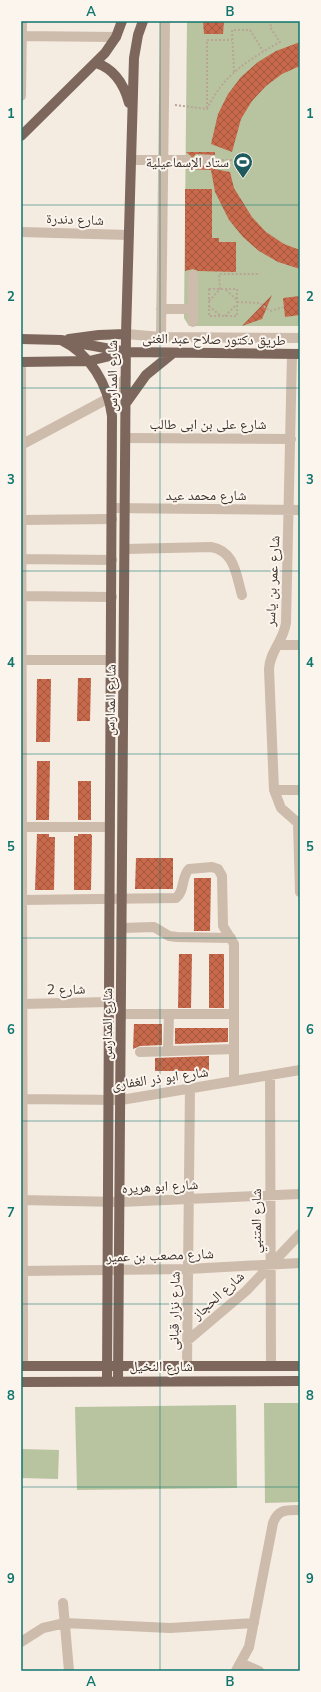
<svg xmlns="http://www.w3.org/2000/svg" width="321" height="1692" viewBox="0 0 321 1692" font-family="'Nunito Sans','Noto Naskh Arabic',sans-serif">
<defs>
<pattern id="building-cross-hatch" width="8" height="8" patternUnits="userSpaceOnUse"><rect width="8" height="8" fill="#c8694b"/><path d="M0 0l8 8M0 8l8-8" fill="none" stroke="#a4573f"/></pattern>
</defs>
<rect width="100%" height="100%" fill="#f4ebe1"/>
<path fill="#b8c4a0" d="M187,21H300V326H189L184,318Z
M264,1403H300V1502L265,1503Z
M236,1405L237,1488L77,1490L75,1407Z
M21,1449L59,1450L58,1479L21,1478Z"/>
<path fill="url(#building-cross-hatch)" d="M203,21H224L223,34H204Z
M300,42V66L282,74L266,86L252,101L241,119L232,152L211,144L218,114L228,94L241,77L258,62L276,51Z
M186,152H215V155L196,154L193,157V163L199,166L215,165L214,169L230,172L234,188L252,217L266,232L284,244L300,250V269L278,262L259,251L243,237L229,220L215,192L211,170L186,169V166L190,165L192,160L191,156Z
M185,189H212V238H219V242H236V272L198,271L193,269L185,271Z
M272,295L262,319L242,326Z
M300,296V315L285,317L283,298Z
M78,678H91L90,721H77Z
M37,679H51L50,742H36Z
M37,761H50L49,820H36Z
M78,781H91V820H78Z
M37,834H49V837H55L54,890H35Z
M78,834H91L92,836L91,890H74V836H78Z
M136,858H173V889H135Z
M194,878H211L210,931H194Z
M179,954H192L191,1008H178Z
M209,954H224V1008H209Z
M134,1024H162V1045L140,1046L133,1049Z
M175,1028H228V1042L175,1044Z
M209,1056V1071H155V1058Z"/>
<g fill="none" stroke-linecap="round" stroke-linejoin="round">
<path stroke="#b9a596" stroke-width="2" stroke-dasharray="2 2" stroke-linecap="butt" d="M234,72L232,30H250L263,51
M175,105L207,109C224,74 247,61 280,42L270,27L273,21
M207,108V40H232
M222,160H251
M209,289H237V316H209Z
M226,290L237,300
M209,301L220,289L219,274H260
M237,302L260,303L270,311L284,307
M209,306L221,316
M225,316L236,305"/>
<path stroke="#cdbbac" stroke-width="10" d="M21,36L116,37
M21,96L22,21
M131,160H186
M199,160H211
M21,232L129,235
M161,309H193
M193,322V275
M126,334L161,337L300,338
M161,337L165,21
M292,354L286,623C283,642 270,651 269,669L274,790L281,808L298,823L300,892
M21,362L23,1366
M126,438L291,439
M21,445L109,398L118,388L126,377
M112,508L300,510
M21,520L112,519
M126,549L211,547C235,551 236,575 242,595
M22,559L112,560
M22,596L112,597
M279,645H300
M22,660H111
M274,790H300
M21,827H110
M22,900L176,898C185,891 181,877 189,869L212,867L218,869L222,876L223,926L234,944V1081
M122,928L154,927L169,936L177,937L231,938
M22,1004L109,1002
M122,1014H233
M168,1051L169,1014
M140,1052L234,1049
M270,1075L271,1366
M22,1099L121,1100L300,1070
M21,1200L120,1202L300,1194
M21,1271L188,1269L300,1263
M187,1341L246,1291L300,1234
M187,1366L190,1088
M63,1603L69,1671
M21,1642L43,1628L65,1623L170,1628L254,1623
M241,1663L259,1671
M236,1671L249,1647L273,1523C278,1509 286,1510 300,1510"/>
<path stroke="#7d675c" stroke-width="10" d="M96,63C115,69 124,84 129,103
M21,136L105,53L116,37L122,21
M21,339L61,340L127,352L300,354
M69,339L99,335L126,334
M61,340C90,354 108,384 112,416L107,1380
M21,362L89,361L123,353
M126,403L146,375L173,353
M21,1366H300
M118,1380L126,334L134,58L138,35L143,21
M21,1382L300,1381"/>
</g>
<path fill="none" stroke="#0f766e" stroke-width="1" stroke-opacity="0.55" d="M160,21V1671M21,205H300M21,388H300M21,571H300M21,754H300M21,938H300M21,1121H300M21,1304H300M21,1487H300"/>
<defs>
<g id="stadium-pin" transform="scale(1)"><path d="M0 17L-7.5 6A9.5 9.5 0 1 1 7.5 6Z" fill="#1f5a5e" stroke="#fbf5ee"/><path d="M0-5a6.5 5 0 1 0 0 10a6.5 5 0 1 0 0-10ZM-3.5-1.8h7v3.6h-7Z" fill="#fff"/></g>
</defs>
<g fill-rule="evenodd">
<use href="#stadium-pin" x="243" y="162"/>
</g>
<g text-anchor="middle" stroke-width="4" stroke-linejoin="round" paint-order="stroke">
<g font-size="14" fill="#3b302b" stroke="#fbf5ee" text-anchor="end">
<text x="229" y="167">ستاد الإسماعيلية</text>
</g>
<g font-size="14" fill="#3b302b" stroke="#fbf5ee">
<text transform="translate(75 219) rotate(2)" y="5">شارع دندرة</text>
<text transform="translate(214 339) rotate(1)" y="5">طريق دكتور صلاح عبد الغنى</text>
<text transform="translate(112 376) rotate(-90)" y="5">شارع المدارس</text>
<text x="208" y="429">شارع على بن ابى طالب</text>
<text x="206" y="500">شارع محمد عيد</text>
<text transform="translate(272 581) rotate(-87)" y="5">شارع عمر بن ياسر</text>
<text transform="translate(110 700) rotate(-89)" y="5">شارع المدارس</text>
<text transform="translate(66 989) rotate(-1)" y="5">شارع 2</text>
<text transform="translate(107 1024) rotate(-90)" y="5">شارع المدارس</text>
<text transform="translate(160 1078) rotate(-8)" y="5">شارع ابو ذر الغفارى</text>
<text transform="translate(160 1186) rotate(-3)" y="5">شارع ابو هريره</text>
<text transform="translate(256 1221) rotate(-90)" y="5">شارع المتنبي</text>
<text transform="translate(160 1255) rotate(-2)" y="5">شارع مصعب بن عمير</text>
<text transform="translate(218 1295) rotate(-42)" y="5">شارع الحجاز</text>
<text transform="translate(174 1311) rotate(-89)" y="5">شارع نزار قبانى</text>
<text x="161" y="1371">شارع النخيل</text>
</g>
</g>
<rect width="321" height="1692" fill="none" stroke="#fbf5ee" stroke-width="44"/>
<rect x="22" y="22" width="277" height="1648" fill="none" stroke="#0f766e" stroke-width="1.5"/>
<g font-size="13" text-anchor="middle" font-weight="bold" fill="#0f766e">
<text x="91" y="16">A</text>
<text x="230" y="16">B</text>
<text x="11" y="118">1</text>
<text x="310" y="118">1</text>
<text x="11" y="301">2</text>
<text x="310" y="301">2</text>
<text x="11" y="484">3</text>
<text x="310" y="484">3</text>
<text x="11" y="667">4</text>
<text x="310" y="667">4</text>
<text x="11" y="851">5</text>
<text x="310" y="851">5</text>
<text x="11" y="1034">6</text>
<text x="310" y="1034">6</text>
<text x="11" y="1217">7</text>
<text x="310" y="1217">7</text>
<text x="11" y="1400">8</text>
<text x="310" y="1400">8</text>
<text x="11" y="1583">9</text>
<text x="310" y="1583">9</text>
<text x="91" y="1686">A</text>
<text x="230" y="1686">B</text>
</g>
</svg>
